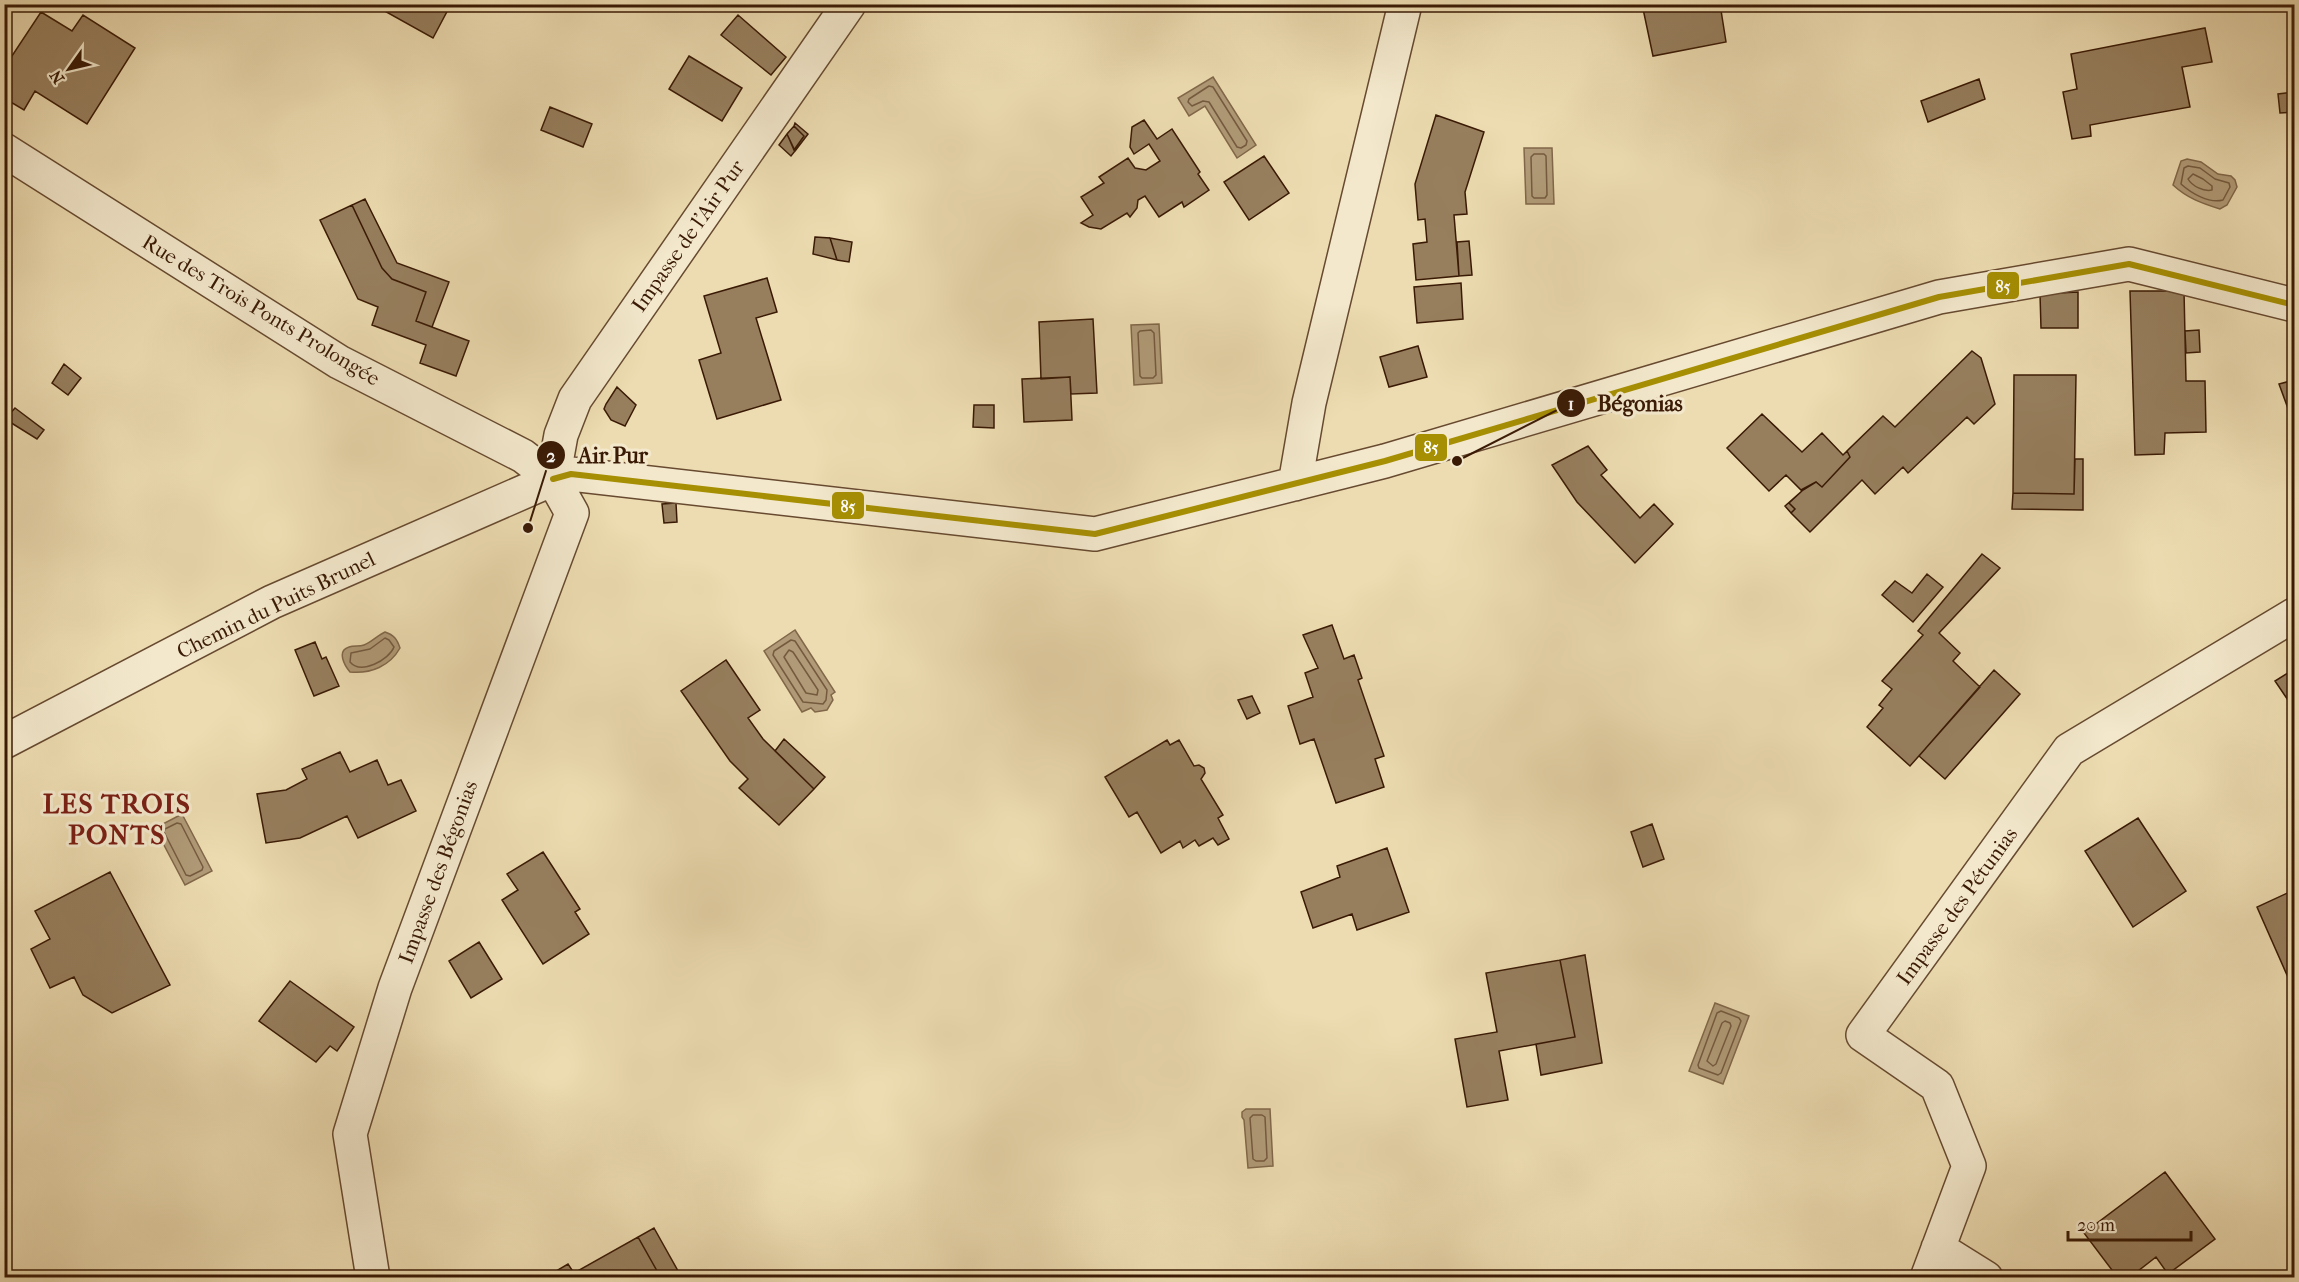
<svg xmlns="http://www.w3.org/2000/svg" width="2299" height="1282" viewBox="0 0 2299 1282" font-family="'IM FELL French Canon',serif">
<rect width="100%" height="100%" fill="#eddcb1"/>
<filter id="stains"><feTurbulence type="fractalNoise" baseFrequency=".00333" numOctaves="4"/><feColorMatrix values="0 0 0 0 .2 0 0 0 0 .09 0 0 0 0 .02 0 0 0 .5 -.17"/></filter>
<radialGradient id="worn" r=".72"><stop offset=".6" stop-color="#630" stop-opacity="0"/><stop offset="1" stop-color="#630" stop-opacity=".3"/></radialGradient>
<path fill="#b09a77" stroke="#816749" stroke-width="1.5" d="M1213,77L1256,145L1237,158L1205,106L1189,116L1178,98Z
M1524,148H1552L1554,204H1526Z
M2187,159L2201,162L2218,174L2231,176L2235,180L2237,187L2227,205L2220,209C2201,203 2187,198 2173,185L2181,161Z
M1159,324L1162,383L1134,385L1131,325Z
M795,630L835,692L831,695L833,700L827,710L815,712L811,708L802,712L764,651Z
M385,632C394,635 397,639 400,648C390,666 371,674 350,672C345,666 336,651 349,647C354,645 359,647 364,645C372,642 378,635 385,632Z
M182,814L212,871L185,885L155,828Z
M1715,1003L1749,1016L1723,1084L1689,1071Z
M1246,1109H1270L1273,1166L1248,1168L1244,1120L1242,1117V1112Z"/>
<g fill="none" stroke-linecap="round" stroke-linejoin="round">
<path stroke="#755a3e" stroke-width="1.5" d="M1209,86L1213,87L1247,141L1246,145L1241,148L1237,147L1209,102L1203,101L1192,106L1188,102L1189,99Z
M1534,154H1544L1546,156L1547,195L1545,198H1534L1532,196L1531,157Z
M2188,166L2200,168L2215,179L2229,183L2230,187L2223,200C2209,204 2191,193 2181,184L2184,168Z
M2193,174L2203,179L2212,186V190C2204,192 2192,186 2188,179Z
M1151,330L1154,333L1156,375L1153,378H1142L1140,376L1138,333L1140,331Z
M385,638L389,640L394,647C389,660 361,675 350,662L351,653L370,649Z
M791,640L795,641L827,690L826,700L823,704L803,702L773,655L774,651Z
M789,650L793,652L818,690L817,695L806,693L784,657Z
M177,823L181,824L203,867L202,870L190,876L186,875L164,832L165,829Z
M1721,1011L1739,1018L1741,1021L1721,1073L1718,1075L1699,1068L1698,1065L1717,1013Z
M1725,1021L1730,1023L1731,1026L1716,1064L1713,1066L1707,1061L1722,1023Z
M1253,1115H1262L1265,1117L1267,1158L1264,1161H1256L1253,1159L1250,1118Z"/>
</g>
<path fill="#977f5e" stroke="#3a1a05" stroke-width="1.5" d="M372,4H451L433,38Z
M1642,4H1669V6L1720,4L1726,42L1653,56Z
M41,12L72,31L83,15L135,48L87,124L35,91L24,110L4,98V68Z
M738,15L786,57L771,75L721,35Z
M2205,28L2212,62L2182,67L2190,107L2090,125L2091,136L2072,139L2063,92L2077,89L2071,54Z
M689,56L742,88L722,121L669,89Z
M1979,79L1985,99L1928,122L1921,101Z
M2294,92V112L2280,113L2278,94Z
M550,107L592,124L583,147L541,130Z
M1436,115L1484,132L1465,192L1467,214L1454,215L1459,276L1416,280L1413,244L1427,242L1425,219L1418,220L1415,184Z
M1144,120L1157,139L1172,129L1200,172L1198,174L1209,190L1184,207L1182,202L1159,217L1145,196L1138,200L1137,208L1130,217L1127,213L1101,229L1089,227L1081,223L1093,215L1081,197L1104,183L1099,177L1128,158L1135,168L1146,170L1160,161L1149,144L1134,154L1130,147L1132,127Z
M795,123L808,134L795,151L794,150L804,136L794,126Z
M794,126L804,136L794,150L787,134Z
M787,134L795,151L791,156L779,145Z
M1264,156L1289,193L1249,220L1224,182Z
M365,199L397,263L449,282L432,327L416,321L426,292L392,279L382,268L352,205Z
M352,205L382,268L392,279L426,292L416,321L469,341L456,376L420,363L426,345L372,325L378,307L358,299L320,220Z
M815,237L830,238L837,260L813,254Z
M830,238L852,242L849,262L837,260Z
M1469,241L1472,275L1459,276L1457,242Z
M767,278L777,312L756,318L781,400L717,419L699,360L721,353L704,296Z
M1461,283L1463,319L1417,323L1414,287Z
M2130,291H2184L2186,381H2205L2206,432L2165,433L2164,454L2135,455Z
M2078,292V328H2041L2040,294Z
M1093,319L1097,393L1071,394L1070,377L1041,379L1039,322Z
M2199,330L2200,352L2186,353L2185,331Z
M1418,346L1427,377L1389,387L1380,357Z
M1972,351L1981,358L1995,404L1974,424L1967,417L1908,473L1903,467L1875,494L1862,480L1810,532L1791,513L1795,509L1789,503L1803,490L1816,482L1822,487L1850,457L1847,451L1883,416L1895,427Z
M64,364L81,378L68,395L52,383Z
M2014,375H2076L2074,494L2013,493Z
M1070,377L1072,420L1024,422L1022,379Z
M2294,380V413L2290,414L2279,384Z
M617,387L636,405L625,426L611,420L604,409L606,404Z
M974,405H994V428L973,427Z
M15,408L44,430L37,439L5,419Z
M1762,414L1802,452L1822,433L1843,455L1847,451L1850,457L1822,487L1816,482L1801,490L1786,475L1769,491L1727,448Z
M1588,446L1607,470L1601,475L1640,518L1654,504L1673,524L1635,563L1577,502L1552,465Z
M2075,459H2083V510L2012,509L2013,493L2074,494Z
M1803,490L1789,503L1795,509L1791,513L1785,506Z
M676,503L677,522L664,523L662,504Z
M1982,554L2000,568L1939,633L1960,653L1953,661L1980,687L1910,766L1867,727L1883,708L1879,705L1892,689L1882,681L1923,635L1918,631Z
M1927,574L1943,587L1913,622L1882,595L1895,581L1912,593Z
M1332,625L1344,659L1354,655L1362,678L1358,680L1384,756L1375,759L1384,787L1336,803L1314,739L1300,744L1288,706L1313,697L1305,673L1318,668L1303,635Z
M315,642L322,659L326,657L339,686L314,696L295,650Z
M726,660L760,710L748,718L763,739L814,789L779,825L739,788L748,779L730,761L681,691Z
M2294,669V704L2292,706L2275,681Z
M1994,670L2020,694L1945,779L1919,756Z
M1252,696L1260,713L1247,719L1238,700Z
M784,739L825,777L814,789L775,751Z
M1167,740L1170,745L1179,740L1194,766L1199,765L1204,768L1205,773L1201,779L1223,815L1218,818L1229,839L1218,845L1213,838L1199,846L1195,840L1183,848L1180,841L1161,853L1137,812L1129,817L1105,777Z
M340,752L350,772L377,760L388,785L401,780L416,811L358,838L347,816L300,838L266,843L257,794L286,790L307,779L302,769Z
M2138,818L2186,891L2133,927L2085,851Z
M1652,824L1664,859L1643,867L1631,832Z
M1387,848L1409,912L1357,930L1352,914L1313,928L1301,892L1340,877L1337,866Z
M543,852L580,909L575,912L589,934L543,964L502,900L518,890L507,874Z
M110,872L170,985L112,1013L83,995L74,977L50,988L31,949L50,939L35,911Z
M2294,890V991L2257,907Z
M479,942L502,979L471,998L449,961Z
M1585,955L1602,1063L1541,1075L1536,1044L1575,1037L1560,960Z
M1560,960L1575,1037L1499,1051L1508,1100L1467,1107L1455,1039L1497,1032L1486,973Z
M290,981L354,1027L337,1051L330,1046L316,1062L259,1021Z
M2165,1172L2215,1239L2168,1274L2156,1257L2129,1278H2118L2084,1233Z
M654,1228L682,1278H661L638,1237Z
M638,1237L661,1278L546,1277L568,1264L574,1273Z"/>
<g fill="none" stroke-linecap="round" stroke-linejoin="round">
<g stroke="#674a30" stroke-width="36">
<path id="street" d="M4,150L339,362L523,456L553,479L572,513L395,988L350,1134L373,1278
M553,479L561,435L575,399L849,4
M1295,484L1309,403L1405,4
M4,742L272,602L553,479L571,474L1095,534L1385,461L1939,297L2129,264L2294,305
M1938,1248L1986,1278
M1927,1278L1969,1166L1937,1086L1863,1035L2069,750L2294,615"/>
</g>
<use href="#street" stroke="#f3e8cc" stroke-width="33"/>
<g stroke="#f3e8cc" stroke-width="10">
<path id="bus-1" d="M553,479L571,474L1095,534L1385,461L1939,297L2129,264L2294,305"/>
</g>
<use href="#bus-1" stroke="#a68f03" stroke-width="6"/>
</g>
<g text-anchor="middle" stroke-width="6" stroke-linejoin="round" paint-order="stroke">
<g font-size="21" fill="#3a1a05" stroke="#f3e8cc">
<text transform="translate(688 236) rotate(-55)" y="7">Impasse de l'Air Pur</text>
<text transform="translate(261 310) rotate(31)" y="7">Rue des Trois Ponts Prolongée</text>
<text transform="translate(276 605) rotate(-26)" y="7">Chemin du Puits Brunel</text>
<text transform="translate(438 872) rotate(-70)" y="7">Impasse des Bégonias</text>
<text transform="translate(1957 906) rotate(-54)" y="7">Impasse des Pétunias</text>
</g>
<g font-size="27" font-weight="bold" letter-spacing="1.5" fill="#7a1f14" stroke="#f3e8cc">
<text x="117" y="813">LES TROIS<tspan x="117" dy="31">PONTS</tspan></text>
</g>
</g>
<path fill="none" stroke="#3a1a05" stroke-width="2" d="M1457 461L1571 403M528 528L551 455"/>
<g fill="#3a1a05" stroke="#f3e8cc" stroke-width="2">
<circle cx="1457" cy="461" r="6"/>
<circle cx="528" cy="528" r="6"/>
<circle cx="1571" cy="403" r="15"/>
<circle cx="551" cy="455" r="15"/>
</g>
<g font-size="18" text-anchor="middle" font-weight="bold" fill="#fff">
<text x="1571" y="410">1</text>
<text x="551" y="462">2</text>
</g>
<g font-size="22" text-anchor="middle" font-weight="bold" fill="#3a1a05" stroke="#f3e8cc" stroke-width="6" stroke-linejoin="round" paint-order="stroke">
<text x="1640" y="411">Bégonias</text>
<text x="613" y="463">Air Pur</text>
</g>
<g stroke="#f3e8cc" stroke-width="2">
<rect x="1986" y="271" width="34" height="29" rx="6" fill="#a68f03"/>
<rect x="1414" y="433" width="34" height="29" rx="6" fill="#a68f03"/>
<rect x="831" y="491" width="34" height="29" rx="6" fill="#a68f03"/>
</g>
<g font-size="16" text-anchor="middle" font-weight="bold" fill="#fff">
<text x="2003" y="292">85</text>
<text x="1431" y="453">85</text>
<text x="848" y="512">85</text>
</g>
<rect width="2299" height="1282" fill="none" stroke="#eddcb1" stroke-width="24"/>
<rect x="6" y="6" width="2287" height="1270" fill="none" stroke="#3a1a05" stroke-width="3"/>
<rect x="12" y="12" width="2275" height="1258" fill="none" stroke="#3a1a05" stroke-width="1.5"/>
<g transform="translate(69 69) rotate(236)" stroke="#f3e8cc" stroke-width="4.5" paint-order="stroke">
<path d="M0-4.5L10 22L0 15L-10 22Z" fill="#3a1a05"/>
<text y="-9" font-size="16" font-weight="bold" text-anchor="middle" fill="#3a1a05">N</text>
</g>
<path d="M2068 1231v9h123v-9" fill="none" stroke="#3a1a05" stroke-width="3"/>
<text x="2077" y="1231" font-size="18" fill="#3a1a05" stroke="#f3e8cc" stroke-width="4.5" paint-order="stroke">20 m</text>
<rect width="100%" height="100%" filter="url(#stains)"/>
<rect width="100%" height="100%" fill="url(#worn)"/>
</svg>
